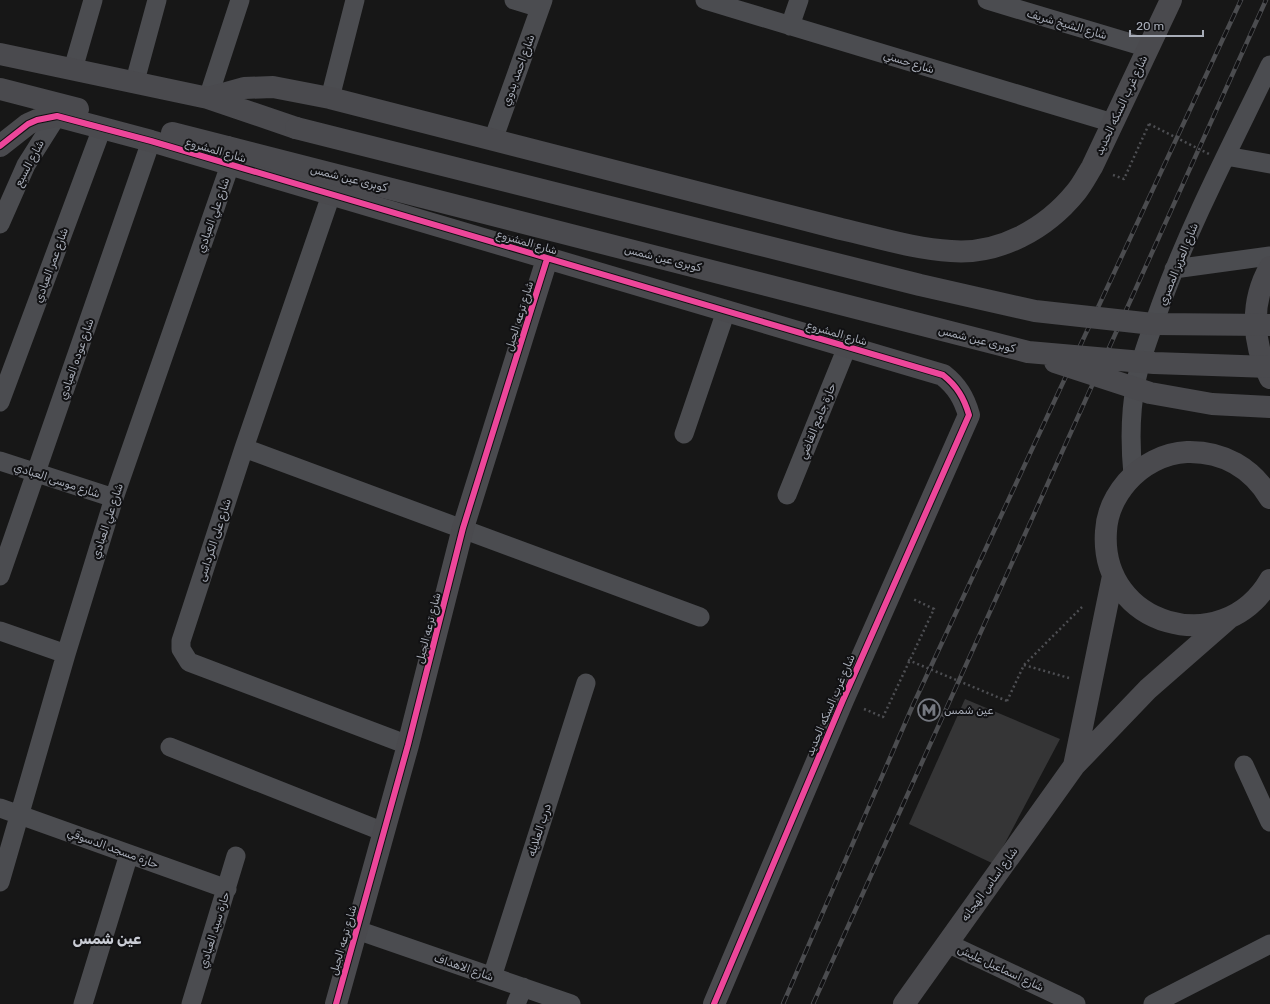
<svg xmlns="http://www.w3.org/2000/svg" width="1270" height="1004" viewBox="0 0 1270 1004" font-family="Rubik,'Noto Naskh Arabic',sans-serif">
<rect width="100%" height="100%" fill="#171717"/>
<path fill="#353536" d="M965,699L1060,739L994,864L909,824Z"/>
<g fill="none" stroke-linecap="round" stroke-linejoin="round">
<path stroke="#4d4e52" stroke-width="2.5" stroke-dasharray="2 3" stroke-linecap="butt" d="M1113,175L1124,179L1149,124
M1024,665L1069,678
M1007,701L1024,665L1082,607
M864,709L883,717L934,609L913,599"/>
<path stroke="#4b4c50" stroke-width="19" d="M514,0L540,8
M705,0L1113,123
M987,0L1148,48
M790,26L799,0
M73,69L93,0
M135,81L157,0
M208,98L240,0
M330,98L355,0
M493,140L543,0
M1226,156L1270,164
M331,195L244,448L181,641V649L189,662L408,745
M0,224L26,165L62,108
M1174,269L1270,256
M0,402L102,128
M684,434L726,311
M244,448L700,617
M0,461L114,498
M1133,475C1130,444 1130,413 1136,382C1141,355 1152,330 1161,304C1191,222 1232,144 1270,65
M787,495L847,347
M0,576L151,141
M0,631L66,654
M170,747L384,832
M1244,765L1270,822
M0,808L227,889
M0,882L66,654L114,498L230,165
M357,930L571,1004
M947,943L1076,1004
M492,977L586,683
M83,1004L129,854
M191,1004L236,856
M516,1004L523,987
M1153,1004L1270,944"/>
<path stroke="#4a4a4e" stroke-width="22" d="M0,54L208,98L296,128
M0,89L78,109
M208,98L244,88L273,87L330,98L841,229C877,237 914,249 951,251C999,255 1046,229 1076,192C1082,185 1087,175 1092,167L1171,0
M172,133L227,147
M0,146L28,124L37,120L57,116L151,141L943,375C957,386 964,398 969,415L843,700L714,1004
M1270,267C1250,302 1252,343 1270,378
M1270,498C1252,468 1223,451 1187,452C1164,453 1142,465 1127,482C1115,496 1107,513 1106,531C1099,626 1223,661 1270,580
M1074,766L1113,576
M336,1004L408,745L463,528L547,259
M904,1004L1074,766L1148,689L1228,619"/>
<g stroke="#4b4c4f" stroke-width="4.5">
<path id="rail" d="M783,1004L913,705L1241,0
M813,1004L1266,0"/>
</g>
<use href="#rail" stroke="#111113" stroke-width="3" stroke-dasharray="9" stroke-linecap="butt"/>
<path stroke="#4d4e52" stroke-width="2.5" stroke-dasharray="2 3" stroke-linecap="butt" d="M1149,124L1211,155
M908,660L1007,701"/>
<path stroke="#4a4a4e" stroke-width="22" d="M296,128L920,285L1035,311L1153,324L1270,325
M227,147L1028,352L1154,363L1270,367
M1055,362L1150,393L1212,404L1270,407"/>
<g stroke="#111113" stroke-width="8">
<path id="cycleway" d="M0,146L28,124L37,120L57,116L151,141L943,375C957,386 964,398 969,415L843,700L714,1004
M336,1004L408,745L463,528L547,259"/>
</g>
<use href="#cycleway" stroke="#ed469a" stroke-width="6"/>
</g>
<defs>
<g id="metro-ring" transform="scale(1.15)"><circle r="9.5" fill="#111113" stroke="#757880" stroke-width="1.5"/><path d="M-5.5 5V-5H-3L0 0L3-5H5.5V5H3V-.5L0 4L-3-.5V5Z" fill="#757880"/></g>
</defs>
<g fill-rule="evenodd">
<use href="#metro-ring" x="929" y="710"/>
</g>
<g text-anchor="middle" stroke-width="4" stroke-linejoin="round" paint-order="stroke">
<g font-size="11" fill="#a8adb8" stroke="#111113">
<text transform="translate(1067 24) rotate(16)" y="4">شارع الشيخ شريف</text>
<text transform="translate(909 62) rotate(17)" y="4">شارع حسني</text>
<text transform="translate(518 70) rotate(-70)" y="4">شارع احمد بدوي</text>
<text transform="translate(1121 105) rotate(-65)" y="4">شارع غرب السكه الحديد</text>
<text transform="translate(216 150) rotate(16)" y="4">شارع المشروع</text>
<text transform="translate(29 163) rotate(-62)" y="4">شارع السبع</text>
<text transform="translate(349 178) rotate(14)" y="4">كوبرى عين شمس</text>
<text transform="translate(213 215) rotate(-71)" y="4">شارع علي العبادي</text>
<text transform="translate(527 242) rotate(16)" y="4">شارع المشروع</text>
<text transform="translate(663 258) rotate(14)" y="4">كوبرى عين شمس</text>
<text transform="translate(1178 264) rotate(-68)" y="4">شارع العزيز المصري</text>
<text transform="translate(51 265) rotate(-70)" y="4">شارع عمر العبادي</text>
<text transform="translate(519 316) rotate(-73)" y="4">شارع ترعه الجبل</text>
<text transform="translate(837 333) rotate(16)" y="4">شارع المشروع</text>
<text transform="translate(977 339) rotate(14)" y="4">كوبرى عين شمس</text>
<text transform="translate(76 359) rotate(-71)" y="4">شارع عوده العبادي</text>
<text transform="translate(817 421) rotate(-68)" y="4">حارة جامع القاضي</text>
<text transform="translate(57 480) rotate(18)" y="4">شارع موسى العبادي</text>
<text transform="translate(107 521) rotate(-72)" y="4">شارع علي العبادي</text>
<text transform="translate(214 540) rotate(-72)" y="4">شارع على الكرداسى</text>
<text transform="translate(428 628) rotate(-76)" y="4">شارع ترعه الجبل</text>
<text transform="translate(830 705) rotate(-67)" y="4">شارع غرب السكه الحديد</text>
<text transform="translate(539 830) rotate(-72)" y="4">درب العلايله</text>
<text transform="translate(113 848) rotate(20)" y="4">حارة مسجد الدسوقي</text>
<text transform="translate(989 884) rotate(-54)" y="4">شارع اساس الهجانه</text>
<text transform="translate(214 930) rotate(-73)" y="4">حارة سيد العبادي</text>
<text transform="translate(343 940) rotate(-74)" y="4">شارع ترعه الجبل</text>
<text transform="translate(464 967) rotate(19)" y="4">شارع الاهداف</text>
<text transform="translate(1001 968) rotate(25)" y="4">شارع اسماعيل عليش</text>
</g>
<g font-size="11" fill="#a8adb8" stroke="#111113" text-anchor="start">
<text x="944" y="714">عين شمس</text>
</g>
<g font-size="15" font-weight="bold" fill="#c9ccd4" stroke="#111113">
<text x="107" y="944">عين شمس</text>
</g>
</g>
<path d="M1130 30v6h73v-6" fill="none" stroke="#a8adb8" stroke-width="2"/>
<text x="1136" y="30" font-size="12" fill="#a8adb8" stroke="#111113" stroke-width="3" paint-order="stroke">20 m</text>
</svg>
